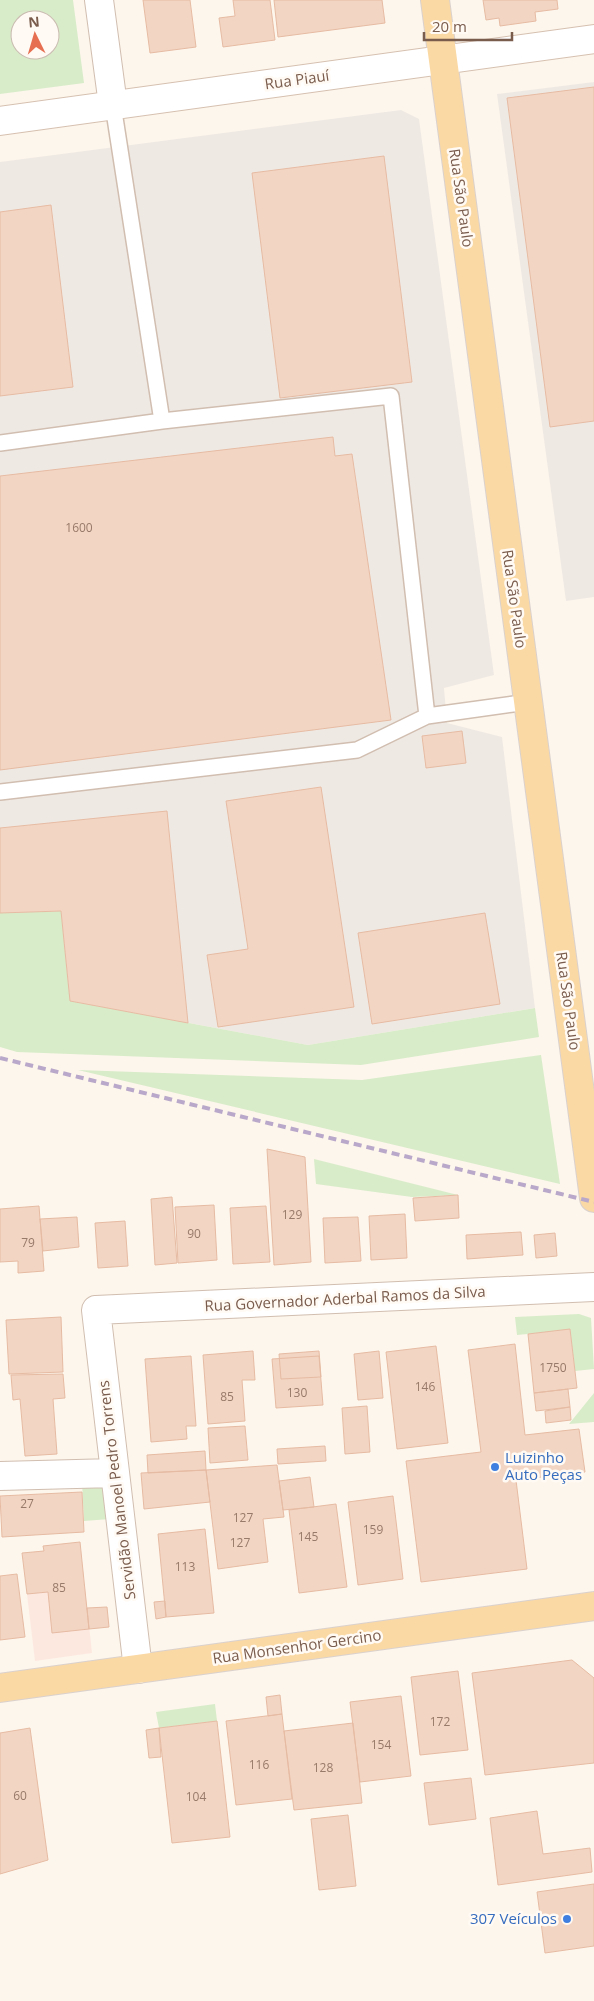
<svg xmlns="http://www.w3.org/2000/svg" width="594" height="2001" viewBox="0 0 594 2001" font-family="'Open Sans',sans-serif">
<rect width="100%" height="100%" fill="#fdf6ec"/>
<path fill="#fde8e0" d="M85,1587L92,1653L35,1661L27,1594Z"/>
<path fill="#efe9e4" d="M594,82V597L566,601L497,94Z
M401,110L419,119L494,675L444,688L447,723L502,737L535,1008L308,1045L70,1001L61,911L0,913V162Z"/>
<path fill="#d8ecc9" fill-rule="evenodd" d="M0,0H73L84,83L0,94ZM20,20H50V50H20Z
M61,911L70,1001L308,1045L535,1008L539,1037L361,1065L17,1052L0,1047V913Z
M541,1055L560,1184L78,1070L362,1080Z
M314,1159L458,1195L412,1197L316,1184Z
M579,1314L591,1318L594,1369L575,1371L570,1330L517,1335L515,1317Z
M594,1393V1422L569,1424Z
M106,1481L110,1519L84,1521L82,1482Z
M215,1704L217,1721L159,1728L156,1712Z"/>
<path fill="#f3d5c3" stroke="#e6bba3" d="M143,0H190L196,47L150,53Z
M233,0H270L275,40L223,47L219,18L235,16Z
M274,0H382L385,23L278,37Z
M483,0H557L558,9L535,12L536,21L500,26L499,18L486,20Z
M594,87V421L550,427L507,98Z
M384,156L412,382L280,398L252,173Z
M51,205L73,387L0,396V212Z
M333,437L335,456L352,454L391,720L0,770V476Z
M462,731L466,763L426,768L422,736Z
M321,787L354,1007L218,1027L207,955L248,949L226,801Z
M167,811L188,1023L70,1001L61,911L0,913V828Z
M485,913L500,1004L372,1024L358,933Z
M267,1149L305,1157L311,1262L274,1265Z
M458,1195L459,1218L415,1221L413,1198Z
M172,1197L177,1263L155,1265L151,1199Z
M214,1205L217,1260L178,1263L175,1207Z
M39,1206L44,1271L18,1273V1261L0,1262V1209Z
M266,1206L270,1262L233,1264L230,1208Z
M405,1214L407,1258L371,1260L369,1216Z
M77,1217L79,1247L43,1251L40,1219Z
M358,1217L361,1261L325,1263L323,1218Z
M125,1221L128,1266L98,1268L95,1223Z
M521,1232L523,1255L467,1259L466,1235Z
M555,1233L557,1256L536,1258L534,1235Z
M61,1317L63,1372L9,1374L6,1320Z
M570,1329L577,1388L534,1393L528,1334Z
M515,1344L525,1435L579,1429L585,1472L516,1480L527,1569L421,1582L406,1461L481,1452L468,1350Z
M436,1346L448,1443L397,1449L386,1352Z
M253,1351L255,1380H242L245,1421L208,1424L203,1355Z
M319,1351L321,1377L281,1379L279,1354Z
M379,1351L383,1398L358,1400L354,1354Z
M191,1356L196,1426H186L187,1439L151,1442L145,1359Z
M319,1356L323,1405L276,1408L272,1359Z
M63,1374L65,1398L53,1399L57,1454L25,1456L20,1399L13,1400L11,1375Z
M568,1389L570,1407L536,1411L534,1393Z
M367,1406L370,1452L345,1454L342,1408Z
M570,1407L571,1420L546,1423L545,1411Z
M245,1426L248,1460L210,1463L208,1428Z
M325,1446L326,1461L278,1464L277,1449Z
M205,1451L206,1470L148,1473L147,1455Z
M277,1465L284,1517L263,1519L268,1562L218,1569L206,1470Z
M206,1470L210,1502L144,1509L141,1473Z
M310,1477L314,1507L283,1510L279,1481Z
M82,1492L84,1532L2,1537L0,1496Z
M393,1496L403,1579L358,1585L348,1502Z
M336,1504L347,1587L299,1593L289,1510Z
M205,1529L214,1613L166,1617L158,1534Z
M80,1542L89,1629L52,1633L48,1592L27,1594L22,1553L44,1551L43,1546Z
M17,1574L25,1637L0,1640V1576Z
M165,1601L166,1617L156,1619L154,1602Z
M107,1607L109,1627L89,1629L87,1608Z
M572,1660L594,1678V1763L485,1775L472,1673Z
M458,1671L468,1750L420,1755L411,1677Z
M280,1695L282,1714L268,1716L266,1697Z
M401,1696L411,1776L360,1782L350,1702Z
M282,1714L292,1799L236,1805L226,1721Z
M217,1721L230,1837L172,1843L159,1728Z
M353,1723L362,1803L294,1810L284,1731Z
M30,1728L48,1860L0,1874V1733Z
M159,1728L161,1757L149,1758L146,1730Z
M471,1778L476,1819L429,1825L424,1783Z
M537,1811L543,1854L590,1848L592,1872L498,1885L490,1818Z
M348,1815L356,1886L319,1890L311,1819Z
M594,1884V1946L545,1953L537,1892Z"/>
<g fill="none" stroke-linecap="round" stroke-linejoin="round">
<g stroke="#d1beb0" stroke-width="18">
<path id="lane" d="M162,421L391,396L427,716
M0,443L162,421L113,105
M0,792L357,750L427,716L528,702"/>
</g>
<g stroke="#d1beb0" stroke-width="30">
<path id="street" d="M99,0L113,105
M0,1476L114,1473
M138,1669L96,1310L594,1287"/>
</g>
<g stroke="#d6c0b0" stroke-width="30">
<path id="secondary" d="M0,121L594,39"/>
</g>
<g stroke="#dad1cd" stroke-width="30">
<path id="primary" d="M435,0L594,1198
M0,1688L594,1606"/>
</g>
<use href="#lane" stroke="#fff" stroke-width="15"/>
<use href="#street" stroke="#fff" stroke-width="28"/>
<use href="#secondary" stroke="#fff" stroke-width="28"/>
<use href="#primary" stroke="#fbd9a5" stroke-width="28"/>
<path stroke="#b9a8c9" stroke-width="4" stroke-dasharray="8 5" stroke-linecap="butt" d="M0,1058L594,1202"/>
</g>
<g fill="#3f7fe0" stroke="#fffaf3" stroke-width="2">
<circle cx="495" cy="1467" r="5"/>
<circle cx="567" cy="1919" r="5"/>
</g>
<g text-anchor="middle" stroke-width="5" stroke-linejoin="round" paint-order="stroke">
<g font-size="12" fill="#987a6a">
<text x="79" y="532">1600</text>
<text x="292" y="1219">129</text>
<text x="194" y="1238">90</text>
<text x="28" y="1247">79</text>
<text x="553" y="1372">1750</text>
<text x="425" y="1391">146</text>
<text x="297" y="1397">130</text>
<text x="227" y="1401">85</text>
<text x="27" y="1508">27</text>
<text x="243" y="1522">127</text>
<text x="373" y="1534">159</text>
<text x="308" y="1541">145</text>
<text x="240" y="1547">127</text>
<text x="185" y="1571">113</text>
<text x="59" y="1592">85</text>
<text x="440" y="1726">172</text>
<text x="381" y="1749">154</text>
<text x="259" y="1769">116</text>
<text x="323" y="1772">128</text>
<text x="20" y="1800">60</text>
<text x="196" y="1801">104</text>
</g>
<g font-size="15" fill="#7a5c4d" stroke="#fffaf3">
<text transform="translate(297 80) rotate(-8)" y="5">Rua Piauí</text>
<text transform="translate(461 198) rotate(82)" y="5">Rua São Paulo</text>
<text transform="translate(514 599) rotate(82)" y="5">Rua São Paulo</text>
<text transform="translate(568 1001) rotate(82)" y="5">Rua São Paulo</text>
<text transform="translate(345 1299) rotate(-3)" y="5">Rua Governador Aderbal Ramos da Silva</text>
<text transform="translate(117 1490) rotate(-97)" y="5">Servidão Manoel Pedro Torrens</text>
<text transform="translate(297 1647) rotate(-8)" y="5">Rua Monsenhor Gercino</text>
</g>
<g font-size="15" fill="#366cbe" stroke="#fffaf3" text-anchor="start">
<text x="505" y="1463">Luizinho<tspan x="505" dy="17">Auto Peças</tspan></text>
<text x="557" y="1924" text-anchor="end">307 Veículos</text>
</g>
</g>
<g transform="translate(35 35) rotate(355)"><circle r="24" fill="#fffaf3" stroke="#cabbb1"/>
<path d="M0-4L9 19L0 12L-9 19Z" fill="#e76f51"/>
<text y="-8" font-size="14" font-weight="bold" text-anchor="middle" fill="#7a5c4d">N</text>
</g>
<path d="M424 32v8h88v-8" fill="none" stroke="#7a5c4d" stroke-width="2.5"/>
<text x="432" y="32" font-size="15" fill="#7a5c4d" stroke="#fffaf3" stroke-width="4" paint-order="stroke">20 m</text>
</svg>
